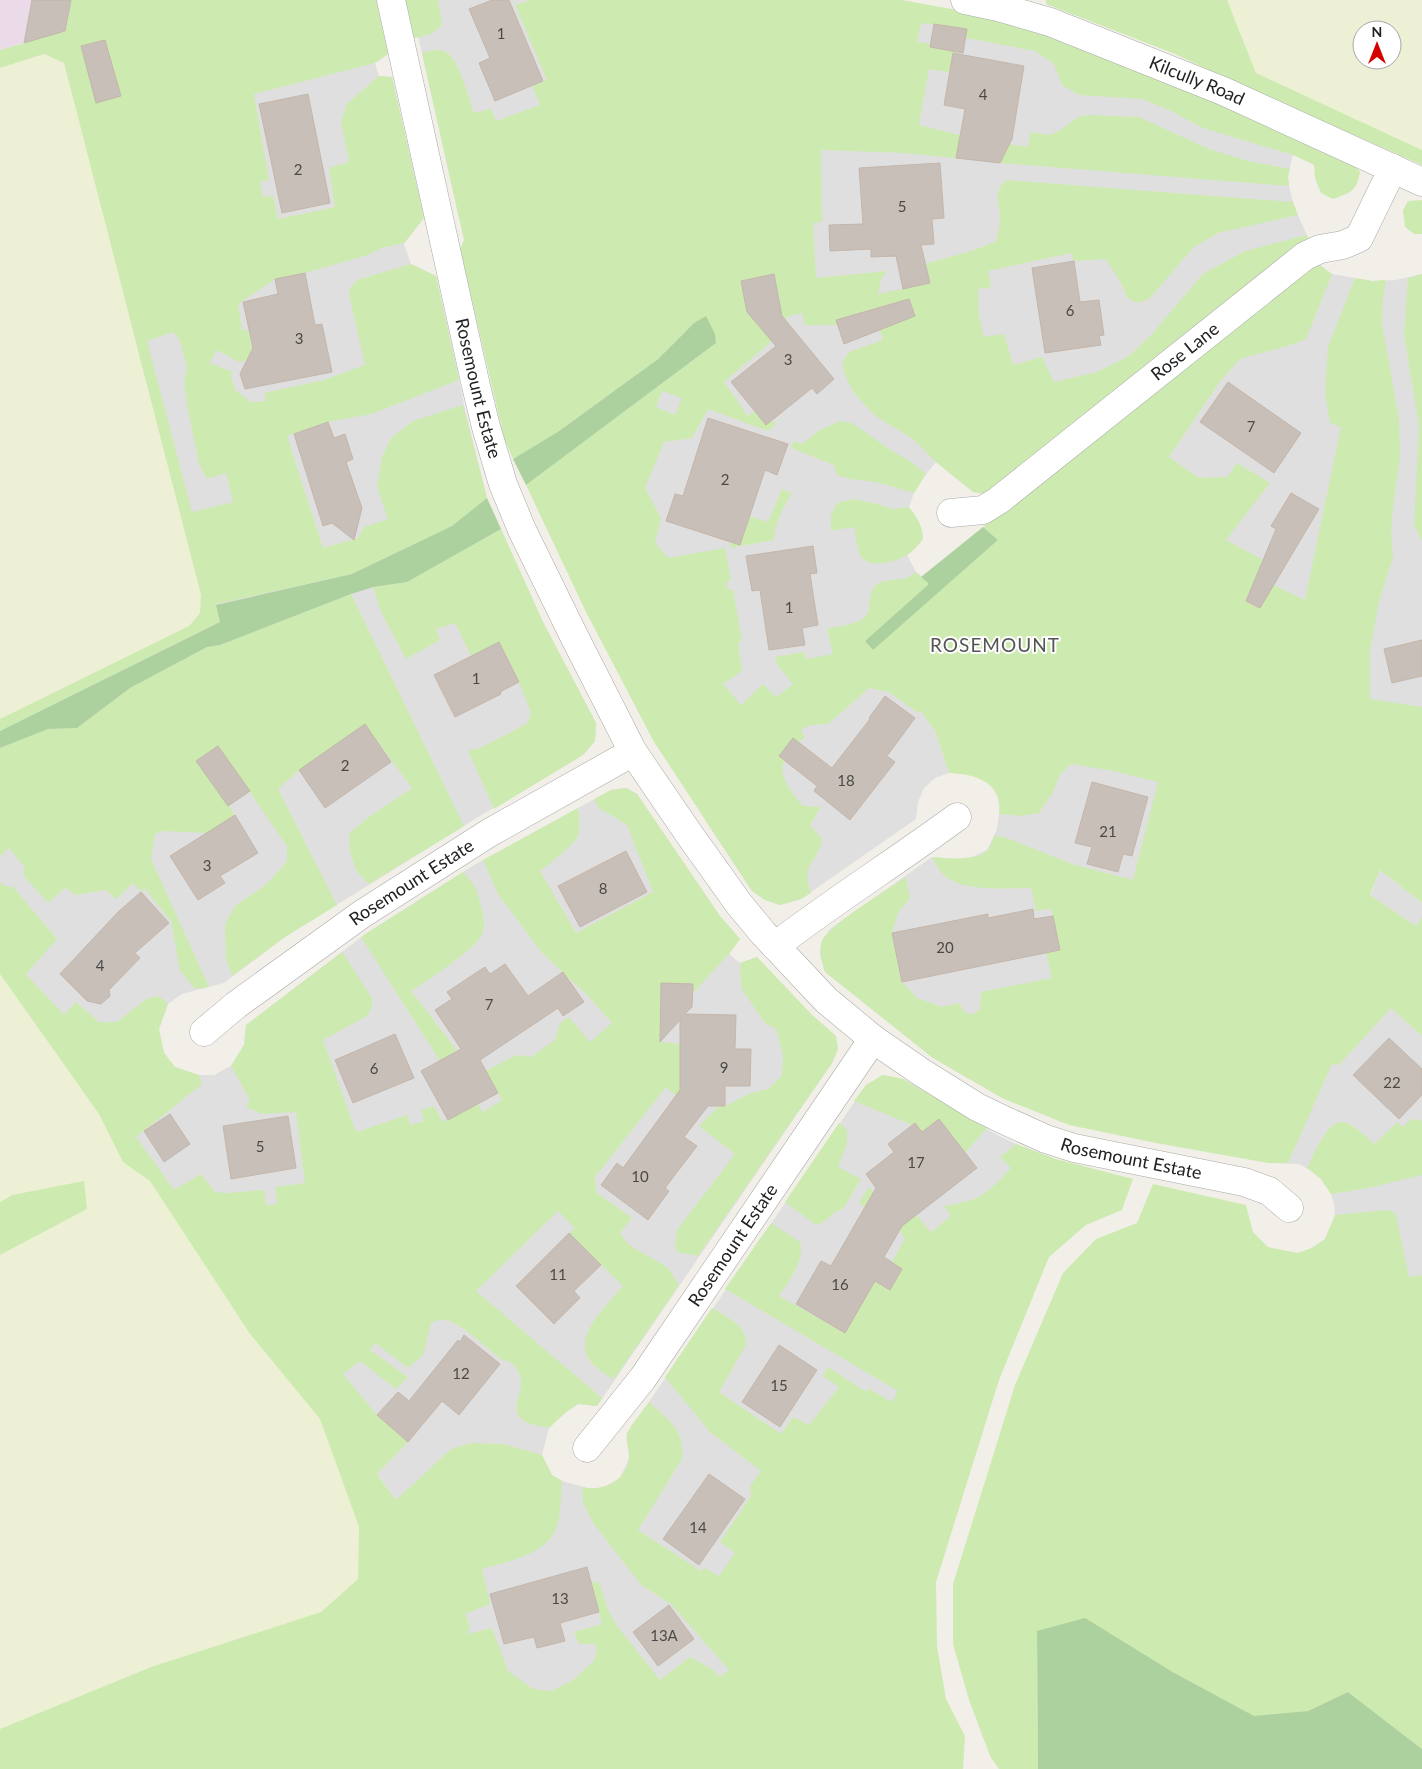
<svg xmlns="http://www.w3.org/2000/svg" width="1422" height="1769" viewBox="0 0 1422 1769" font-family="Lato,sans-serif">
<rect width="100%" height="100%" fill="#f2efe9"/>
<path fill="#e0dfdf" d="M376,0L388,54L375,63L379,76L392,77L424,218L404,244L411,264L436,276L458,373L464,405L487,498L543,622L596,723L595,741L583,755L480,816L285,937L224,983L182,994L168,1004L159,1029L164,1053L175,1067L199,1075H214L223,1070L231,1066L244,1045L246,1025L368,932L474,865L611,790L626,788L637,794L720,916L740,939L729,954L740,963L757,957L811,1014L836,1036L838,1049L832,1063L597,1406L578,1404L565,1413L549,1428L542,1455L552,1475L562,1481L591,1489L604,1487L620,1478L629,1459L627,1434L866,1085L883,1075L903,1079L999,1136L1016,1144L1056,1159L791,1769H557L462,1647L470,1624L396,1500L0,949V731L220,622L65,31Z
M410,0H838L988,23L1294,149L1288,176L1289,186L1294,206L1309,240L973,492L936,462L916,487L905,519L907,555L916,572L930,584L898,677L935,731L949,773L935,778L924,788L918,802L916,819L801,899L780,905L765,900L752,891L705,820L554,465L716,343L459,218Z
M1310,258L1332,274L1372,281L1396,280L1422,274V870L1003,507Z
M1111,640L1222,735L1004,1099L933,1058L825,972L820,955L821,943L830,929L932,857L953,859L972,857L987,850L997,829L1000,806Z
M1380,870L1422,903V1311L1298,1253L1312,1248L1325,1239L1335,1215L1334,1204L1331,1194L1321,1179L1310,1170L1299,1164L1268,1163Z"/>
<path fill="#ebdbe8" d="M0,0H71L65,31L0,50Z"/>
<path fill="#eef0d5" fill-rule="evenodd" d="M1227,0H1422V150L1256,73ZM1362,30H1392V60H1362Z
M44,54L64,63L201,595L200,613L189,626L0,719V68Z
M0,974L99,1114L123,1162L150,1181L250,1334L321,1419L359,1527L358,1579L321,1612L151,1667L0,1729V1255L87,1209L12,1195L0,1202Z"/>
<path fill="#cdebb0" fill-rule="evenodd" d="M71,0H376L388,54L375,63L254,94L269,180L260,182L263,197L273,196L278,219L335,207L329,168L349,162L341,121L347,104L379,76L392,77L424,218L404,243L381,248L368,255L305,273L275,279L238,304L242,330H248L254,359L239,362L217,350L209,363L233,372L231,376L235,390L251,402L266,401L264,393L324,380L365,365L349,294L350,288L357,280L411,264L436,276L459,380L371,414L328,422L287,436L323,548L358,538L364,527L388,519L377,487L382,457L391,438L413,421L463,405L487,498L452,526L352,574L216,604L220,622L0,731V719L189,626L200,613L201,595L64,63L44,54L0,68V50L65,31ZM173,332L179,339L187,366L184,383L188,410L199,464L207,479L226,473L233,502L192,512L147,341Z
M405,0H438L442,25L431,34L411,39Z
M531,0H902L990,16L1085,44L1322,147L1356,167L1360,172C1357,192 1350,193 1333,199L1321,193L1315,178L1314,165L1293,155L1203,128L1169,110L1142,99L1079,95L1062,85L1054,64L1035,51L966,38L967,29L921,23L917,42L931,44V47L957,52L954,73L929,69L919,125L960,135L1027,147L1031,132L1049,135L1059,131L1078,117L1089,115L1139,117L1209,149L1248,161L1290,169L1288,176L1289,186L1000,163L1005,153L989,151L983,161L904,153L821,150L822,222L813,223L816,278L887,271L881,280L878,294L930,283L926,264C949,256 974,252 996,241C997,235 1000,227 1000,221C1001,204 991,194 1006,180L1293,202L1298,215L1218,233L1194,247L1149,299L1137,303L1127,298L1122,285L1106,259L1074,261L1071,253L988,271L991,287L978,289L979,317L984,337L1004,334L1013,365L1042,357L1054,382L1097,372L1129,356L1151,335L1203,274L1245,251L1307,235L1309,240L995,496L973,492L936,462L914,440L874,415L854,393L844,373L843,361L849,352L883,340L872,309L836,320L838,325H805L802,313L786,317L787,322L769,337L772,341L724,382L748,416L759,408L776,424L768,431L708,409L692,438L664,442L645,488L661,518L655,543L668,558L725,548L731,581L726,582L728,590H733L742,641L738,642L742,671L723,684L741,705L763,684L776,697L793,684L778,666L775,657L804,652L806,659L833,654L827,629C838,626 856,625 865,617C873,609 866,594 876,585C883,579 894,580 902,579C907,578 912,575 916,572L930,584L865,641L873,649L998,540L983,527L1003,507L1310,258L1332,274L1306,339L1294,344L1240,359L1221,380L1169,457L1199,478L1227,477L1237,463L1270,483L1226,540L1263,560L1256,577L1305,600L1341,427L1330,423L1325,393L1328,347L1355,278L1372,281L1386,280L1383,298L1382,324L1399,419L1400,457L1393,508L1391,531L1393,557L1379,601L1370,651V699L1422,707V903L1380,870L1370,895L1416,926L1422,917V1036L1391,1008L1339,1065L1332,1064L1288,1163H1268L1156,1143L1069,1125L1004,1099L933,1058L825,972C822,962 818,951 822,941C830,924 887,890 906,877L910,898L898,913L892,933L902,982L917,998L942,1007L960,1003C962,1011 965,1014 974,1014L980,1009L981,992L1052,978L1046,953L1059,950L1051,909L1036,911L1031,888C1005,888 957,893 940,871C937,867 934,861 932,857C948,858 975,862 988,850C991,846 993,839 995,835L1012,840L1072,864L1133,880L1158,782L1113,771L1071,764L1060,775L1053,792L1039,813L1020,816L999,814C1003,782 975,774 949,773L935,731L921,711L918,713L889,692L869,688L828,724L810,725L801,730L805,737C797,744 786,754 783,764C779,778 795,797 803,806L821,807L810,825L822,839C818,865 800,861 811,893L801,899L780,905L765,900L752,891L654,742L586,612L526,485L716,343L715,334L694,323L658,359L559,431L513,459L504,438L460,249L464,240L422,53C429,51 438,48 446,52C459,59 469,99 474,113L491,109L496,121L540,105L532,86L547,80L515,5ZM662,391L682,398L675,415L656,407Z
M1046,0H1227L1256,73L1422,150V165L1251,90L1175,54L1046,4Z
M1422,200V234H1414L1405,227L1403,210L1408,201Z
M1422,274V541L1414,525L1419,427L1404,334L1408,278Z
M840,421L852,423L892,451L913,463L926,474L914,493L876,482L850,479L837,475L834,465L791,448L794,441L802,444L820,430Z
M782,489L792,493C783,508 775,522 774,540L729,548L738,513L768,522Z
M854,499L877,504L892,509L909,507C917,517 923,526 923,539C919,544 915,549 910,553C899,561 872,569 862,558C857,551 856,536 854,527L831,531V515L837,503Z
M501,529L543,622L596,723L595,741L583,755L494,809L468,751L480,748L528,723L531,713L519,682L499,643L471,656L455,623L436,629L440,640L406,659L381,612L373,587L407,582Z
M351,594L464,826L369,884L357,872L350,852L349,833L369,817L412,788L365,725L299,770L278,789L337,905L285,937L232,976L226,959L225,924L235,906L268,883L287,861V846L218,746L197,761L235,815L207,833L163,831L155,834L151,859L209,987L195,989L180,971L171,921L144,888L141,892L133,883L116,899L106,890L76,895L65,888L48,903L24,876V866L9,848L0,856V748L48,729L77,728L130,688L207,647L220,645Z
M626,788L637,794L720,916L740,939L729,954L692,994V984L661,983V1042L680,1044V1099L666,1087L595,1177L596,1192L632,1218L620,1233L628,1244L668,1268L679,1285L614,1379C558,1351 595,1318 623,1286L569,1233L575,1228L558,1211L476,1291L602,1398L597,1406L578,1404L565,1413L549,1428C540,1426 525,1425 519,1416C509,1403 531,1386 515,1367C511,1362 509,1361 502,1360C491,1351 459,1322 446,1320C441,1319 435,1321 431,1323L423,1355L408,1368L375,1343L370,1350L408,1377L396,1389L360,1361L343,1374L377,1415L408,1442L377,1474L396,1500L451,1449L471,1443L504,1444L542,1455L552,1475L562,1481C561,1495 561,1510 558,1523C550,1555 508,1561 482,1569L490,1604L465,1614L470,1625L467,1634L492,1628L508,1671L533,1689L552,1691L573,1680L594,1661L597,1650L595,1644H579L574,1632L602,1624L592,1583L599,1582L608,1610L617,1626L660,1680L690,1657L712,1669L720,1677L729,1670L671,1604L641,1585L594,1524L583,1503L582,1487C603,1492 626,1481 629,1458C630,1450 625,1441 627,1434C628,1429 645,1408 649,1402C668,1419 685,1430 682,1459L638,1530L701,1571L704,1568L719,1576L735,1553L720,1542L751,1496L750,1486L761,1471L710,1432L665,1377L712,1308C728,1318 747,1325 746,1345L719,1392L781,1434L793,1417L809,1425L839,1387L823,1376L828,1367L866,1392L868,1388L892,1402L898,1391L725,1289L771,1223L800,1242C805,1260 789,1281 779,1296L845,1333L875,1281L890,1289L902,1269L892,1262L905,1238L899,1231L901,1227L859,1203L869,1187L896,1219L911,1209L931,1232L951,1216L944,1206C982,1200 985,1195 1011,1168L1000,1157L1016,1144L1056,1159L1133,1179L1122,1210L1086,1225L1049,1257L999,1380L936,1582L937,1646L946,1699L965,1736L963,1769H0V1729L151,1667L321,1612L358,1579L359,1527L320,1419L250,1334L150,1181L123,1162L99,1114L0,974V882L4,886L13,887L57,939L26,974L64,1015L76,1002L99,1022H117L146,999L159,996L168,1004L159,1029L164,1053L175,1067L199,1075L202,1084L136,1137L174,1190L201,1174L215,1192L227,1193L264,1190L266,1205L277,1204L275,1187L305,1183L296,1112L262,1114L246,1107L250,1100L231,1066L244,1045L246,1025L342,952L372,998V1007L367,1016L323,1040L356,1132L408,1115L410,1125L424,1121L421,1110L434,1106L443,1122L467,1109L440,1061L361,937L463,872C467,876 472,882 475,887C479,896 487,924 483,932C476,950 429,979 411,991L459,1053L449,1060L483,1112L502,1100L486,1071L516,1055L531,1057L555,1040L560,1023L569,1017L590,1042L612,1023L588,996L541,952L498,894L483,860L578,808C579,817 581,827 578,836C575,844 547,866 540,871L576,933L653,892L627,825L599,808L594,799L611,790Z
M757,957L811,1014L836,1036L838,1049L832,1063L698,1256L677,1252L675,1243L677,1230L735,1154L699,1126L719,1106H725L751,1093L768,1089L782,1076L783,1056L776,1029L765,1023L741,988L740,963Z
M883,1075L903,1079L987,1128L965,1153L939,1119L922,1132L915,1123L912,1125L854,1101L866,1085Z
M1411,1119L1422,1121V1175L1368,1188L1331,1194L1321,1179L1307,1168C1313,1156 1327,1121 1342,1122C1353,1123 1366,1137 1375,1144L1397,1122L1403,1127Z
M839,1123L847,1130V1144L838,1167L861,1179L843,1209L835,1212L824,1222L816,1225L785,1202Z
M84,1181L87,1209L0,1255V1202L12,1195Z
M1153,1184L1246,1205L1253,1232L1268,1247L1298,1253L1312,1248L1325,1239L1335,1215L1385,1210L1392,1211L1396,1215L1409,1277L1422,1275V1749L1348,1692L1308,1711L1255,1717L1171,1671L1037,1631L1038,1769H999L990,1756L969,1700L953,1644V1584L1015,1385L1063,1273L1096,1239L1137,1223Z"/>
<path fill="#add19e" d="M706,316L715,334L716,343L526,485L513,459L559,431L658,359L694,323Z
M487,498L501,529L407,582L373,587L351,594L220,645L207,647L130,688L77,728L48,729L0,748V731L220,622L216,605L352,574L452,526Z
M983,527L998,540L873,650L865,641L929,584L921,577Z
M1085,1618L1171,1671L1254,1716L1308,1711L1348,1692L1422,1749V1769H1038L1037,1631Z"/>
<path fill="#c7bfb8" stroke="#c4b6ab" d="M32,0H71L65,31L24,43Z
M492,0H509L543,81L495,101L479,63L490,58L469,9Z
M934,24L967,29L963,53L930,47Z
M105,40L121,96L96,103L81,46Z
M953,53L1024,66L1012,139L1000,163L956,158L965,109L944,105Z
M308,94L330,203L282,213L259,104Z
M940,163L944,218L932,219L934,244L921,245L930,283L903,289L896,256L871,257V249L830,251L829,225L863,224L859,168Z
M1074,261L1080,302L1099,300L1104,335L1099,336L1101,345L1045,353L1032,268Z
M305,273L315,325L322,324L332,372L245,389L240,374L253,348L243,302L278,294L275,279Z
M774,274L782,316L834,379L817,394L812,388L766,425L731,382L776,346L747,312L741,281Z
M909,299L915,316L844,344L836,320Z
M1228,382L1301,433L1274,473L1200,422Z
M708,418L788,444L777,475L765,470L740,545L666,521L675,494L683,496Z
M328,422L334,438L345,434L353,459L346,462L362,508L354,540L332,523L323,526L294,434Z
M1291,493L1319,509L1260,608L1246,601L1276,529L1271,526Z
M813,546L817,573L810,574L818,625L802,628L805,645L769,650L760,590L752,591L746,556Z
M1422,640V676L1392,683L1384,649Z
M499,642L519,682L500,692L501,694L455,717L434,675Z
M885,696L915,718L887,756L895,762L850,820L814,791L817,786L779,756L793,738L832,768L870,719L869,718Z
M365,724L391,762L325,808L299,770Z
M218,746L250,791L228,806L196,761Z
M1092,782L1148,797L1132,856L1123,854L1118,872L1087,864L1092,847L1075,843Z
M235,815L258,853L220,876L225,883L198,900L170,856Z
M626,851L647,892L580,927L558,886Z
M141,892L169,923L135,953L140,958L109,990L110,996L101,1004L87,1001L60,974L118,912Z
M1033,909L1034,919L1053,916L1060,950L902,982L892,933L988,914V918Z
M505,964L528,996L563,972L584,1002L563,1016L558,1008L480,1060L498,1093L448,1120L421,1071L461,1049L435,1010L452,999L447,992L485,967L490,974Z
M661,983L693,984L692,1007L685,1014L736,1015L735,1049H751L750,1086H725V1106H708L684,1137L697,1146L665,1188L669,1191L648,1220L601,1185L617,1163L623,1168L680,1090V1020L660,1042Z
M395,1034L414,1078L353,1103L335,1060Z
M1389,1038L1422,1069V1095L1399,1119L1353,1075Z
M170,1114L190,1144L164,1162L144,1131Z
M288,1116L296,1168L231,1179L223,1126Z
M939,1119L977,1168L902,1226L884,1257L902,1269L890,1290L875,1281L845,1333L796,1304L821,1261L831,1266L876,1188L866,1174L894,1152L888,1144L915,1123L922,1132Z
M569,1233L601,1265L574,1291L580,1298L554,1324L516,1286Z
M464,1335L500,1364L459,1415L442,1401L408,1442L377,1415L398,1392L409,1401L458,1340L460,1342Z
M779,1345L817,1370L780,1427L742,1402Z
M709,1474L745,1499L699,1565L663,1539Z
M587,1567L599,1612L560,1623L565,1641L537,1648L534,1637L504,1644L490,1594Z
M669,1605L694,1639L658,1666L633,1632Z"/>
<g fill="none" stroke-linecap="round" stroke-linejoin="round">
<g stroke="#a9a9a9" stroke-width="29">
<g id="minor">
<path id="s1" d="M391,0L476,386L486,427L503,484L522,530L573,634L633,752L689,834L739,904L763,933L826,1000L873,1039L921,1072L977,1107L1006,1121L1046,1139L1074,1148L1244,1182L1269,1191L1289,1208"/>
<path id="s2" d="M965,0L998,7L1050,22L1223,91L1422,182"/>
<path id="s3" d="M951,513L983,510L999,500L1305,256L1320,249L1343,245L1359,238L1393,168"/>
<path d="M775,946C834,901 897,861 957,817"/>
<path id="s4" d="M204,1032L236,1005L362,914L489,833L633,752"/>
<path id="s5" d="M587,1448L643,1378L873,1039"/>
</g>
</g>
<use href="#minor" stroke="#fff" stroke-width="28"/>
</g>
<g text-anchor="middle" stroke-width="4" stroke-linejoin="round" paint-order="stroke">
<g font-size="15" fill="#4b4948">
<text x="501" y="39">1</text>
<text x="983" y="100">4</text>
<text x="298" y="175">2</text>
<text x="902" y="212">5</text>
<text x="1070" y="316">6</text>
<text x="299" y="344">3</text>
<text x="788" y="365">3</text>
<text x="1251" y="432">7</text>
<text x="725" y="485">2</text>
<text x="789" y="613">1</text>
<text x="476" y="684">1</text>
<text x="345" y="771">2</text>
<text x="846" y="786">18</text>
<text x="1108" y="837">21</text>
<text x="207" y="871">3</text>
<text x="603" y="894">8</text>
<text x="945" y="953">20</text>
<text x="100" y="971">4</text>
<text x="489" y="1010">7</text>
<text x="724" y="1073">9</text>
<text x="374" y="1074">6</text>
<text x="1392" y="1088">22</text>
<text x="260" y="1152">5</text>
<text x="916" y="1168">17</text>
<text x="640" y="1182">10</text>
<text x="558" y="1280">11</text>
<text x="840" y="1290">16</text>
<text x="461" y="1379">12</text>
<text x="779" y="1391">15</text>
<text x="698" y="1533">14</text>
<text x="560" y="1604">13</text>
<text x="664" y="1641">13A</text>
</g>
<g font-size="18" fill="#222" stroke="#fff">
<text dy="6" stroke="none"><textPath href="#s2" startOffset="246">Kilcully Road</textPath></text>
<text dy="6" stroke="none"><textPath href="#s3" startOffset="289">Rose Lane</textPath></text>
<text dy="6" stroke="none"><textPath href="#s1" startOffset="398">Rosemount Estate</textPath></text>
<text dy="6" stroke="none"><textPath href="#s4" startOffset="256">Rosemount Estate</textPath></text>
<text dy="6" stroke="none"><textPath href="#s1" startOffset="1459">Rosemount Estate</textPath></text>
<text dy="6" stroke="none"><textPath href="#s5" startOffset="250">Rosemount Estate</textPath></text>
</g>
<g font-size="19" letter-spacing="1" fill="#555" stroke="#fff">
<text x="995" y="652">ROSEMOUNT</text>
</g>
</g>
<g transform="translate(1377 45)"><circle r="24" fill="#ffffff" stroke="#a7a7a7"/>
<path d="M0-4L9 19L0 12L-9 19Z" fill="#d40000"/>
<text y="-8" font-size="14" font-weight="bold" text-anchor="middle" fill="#222222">N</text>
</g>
</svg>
